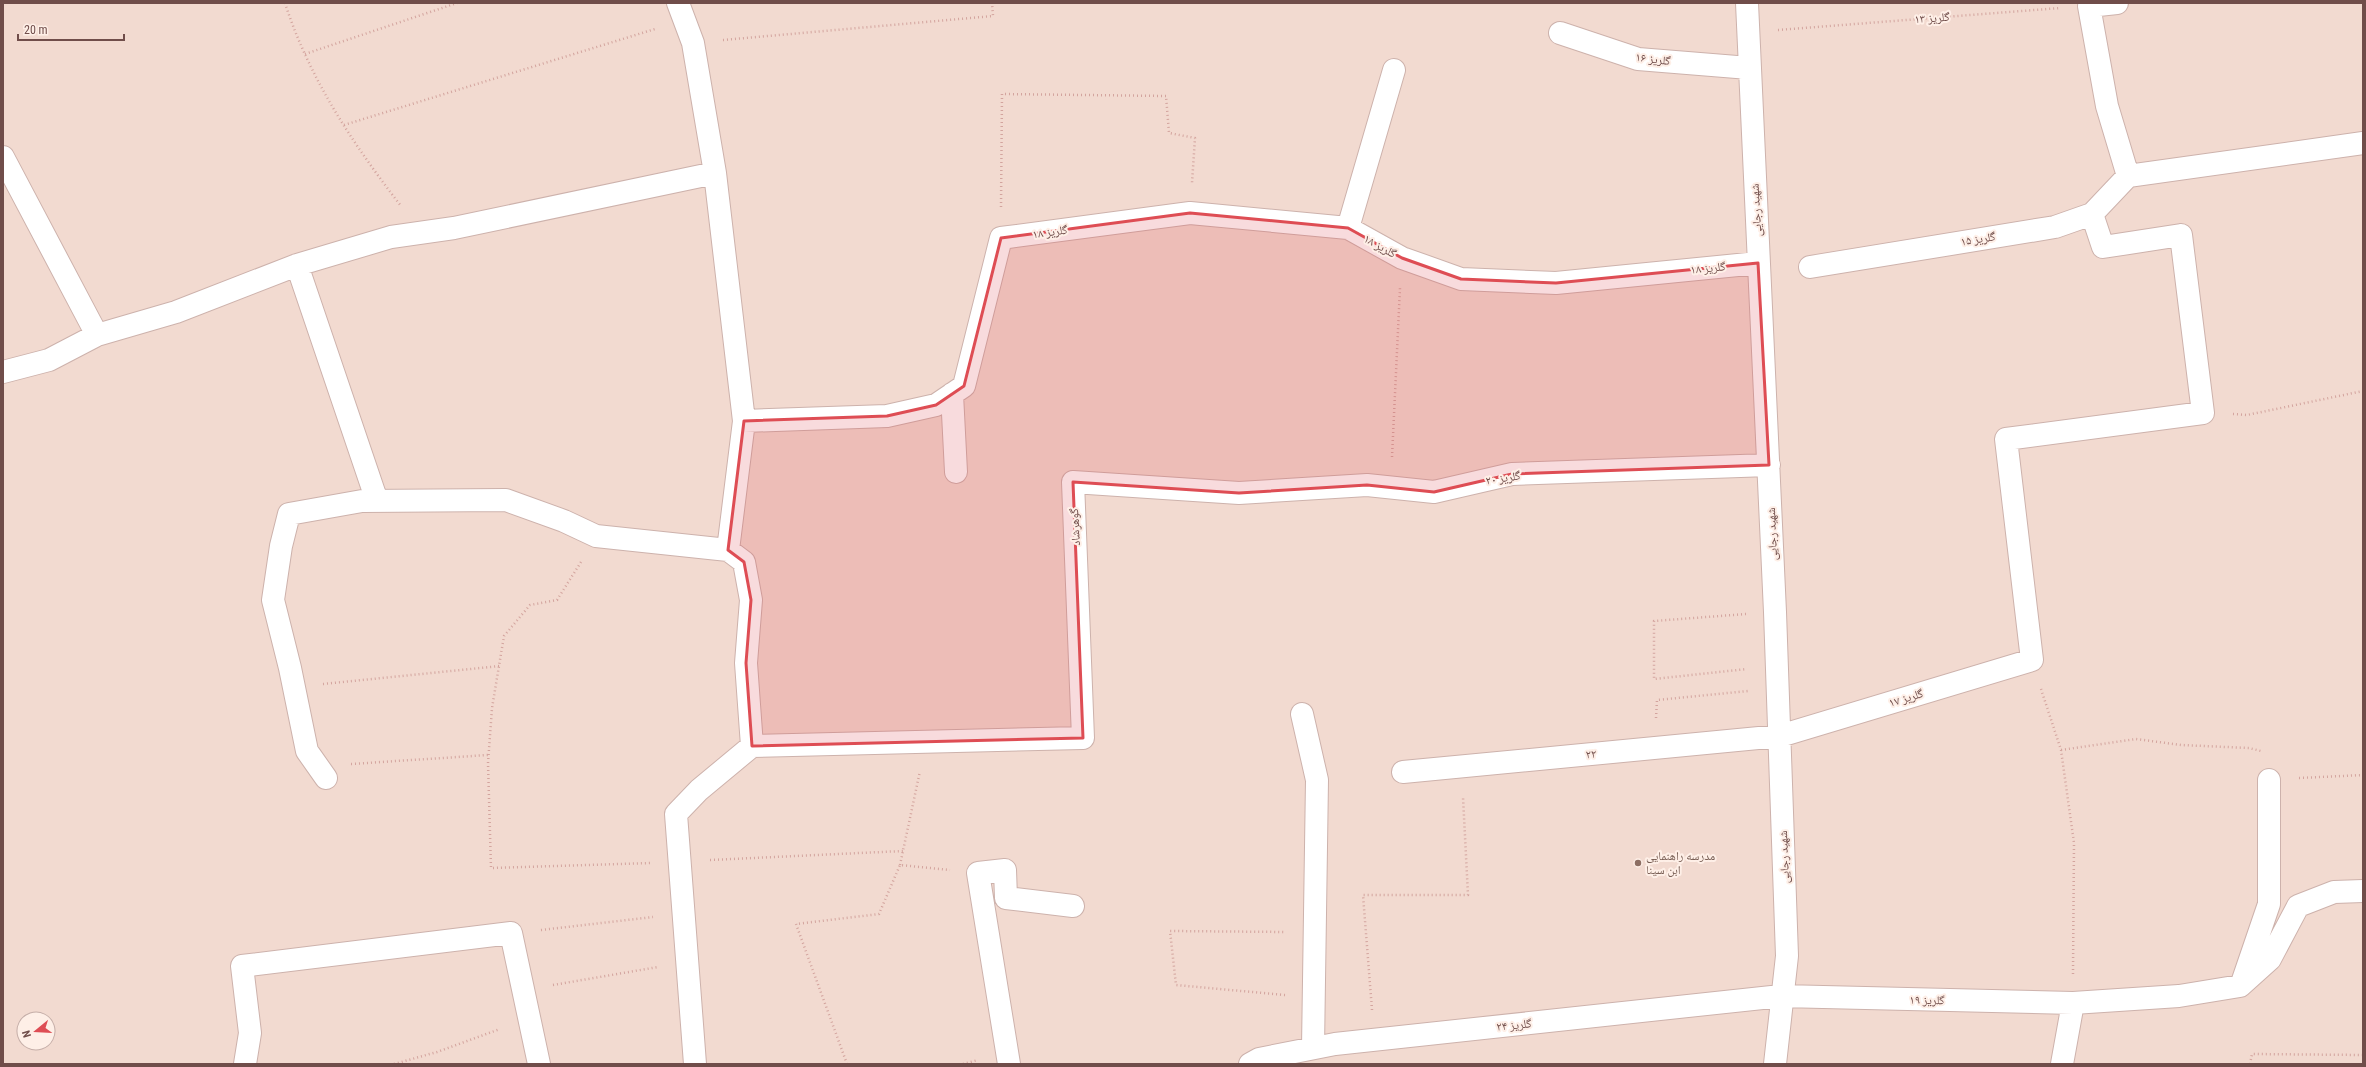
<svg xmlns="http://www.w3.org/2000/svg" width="2366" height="1067" viewBox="0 0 2366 1067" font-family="'Roboto Condensed','Noto Naskh Arabic',sans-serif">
<rect width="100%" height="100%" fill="#faeae1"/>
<path fill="#f2dad0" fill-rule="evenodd" d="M3,3H2363V1064H3ZM24,1019H48V1043H24Z"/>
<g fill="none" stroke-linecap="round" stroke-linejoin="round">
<g stroke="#cdb2ac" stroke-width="24">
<path id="minor" d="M678,3L693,43L715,173L744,421
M1747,3L1775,612L1787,956L1775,1064
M2117,3L2089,6L2107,106L2128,176L2363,143
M1560,33L1638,59L1749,68
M3,157L97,335L176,312L297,265
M1348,228L1394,70
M1810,267L2055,227L2092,214L2128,176
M3,372L49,360L97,335
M952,394L956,472
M377,501L297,265L391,237L454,228L715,173
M728,550L744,421L887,416L936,405L964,386L1001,238L1190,213L1348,228L1402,258L1461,279L1556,283L1758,263
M1302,714L1317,780L1313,1048
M1403,772L1780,736L2032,660L2006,439L2203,413L2181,235L2103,247L2092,214
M326,778L307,751L290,668L273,600L281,546L289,514L362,501L506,500L564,521L596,536L728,550L744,562L751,600L746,663L752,746
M2242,983L2269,904V780
M245,1064L250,1033L242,966L511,933L539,1064
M695,1064L676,814L699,790L752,746L1083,738L1073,482L1239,493L1367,485L1434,492L1512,474L1769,465
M1009,1064L978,873L1005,870L1006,898L1073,906
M1250,1064L1259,1059L1335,1044L1781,996L2073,1003L2179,996L2240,986L2270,959L2298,906L2334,892L2363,891
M2062,1064L2073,1003"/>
</g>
<path stroke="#d3a49e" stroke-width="2.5" stroke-dasharray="1 3" stroke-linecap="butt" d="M285,3C309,78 353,144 401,206
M1778,30L2060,8
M723,40L993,16L992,3
M305,54L457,3
M344,125L655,29
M1001,207L1002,94L1166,96L1169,133L1195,138L1192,183
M2233,414L2247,415L2363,391
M1392,457L1400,288
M581,562L557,600L530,605L504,636L492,708L488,763L491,868L651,863
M1746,614L1654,621V679L1747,669
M323,684L500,666
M2041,689L2061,750L2074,843L2073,974
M1656,718L1657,700L1748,691
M2061,750L2136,739L2181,745L2249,748L2261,751
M351,764L488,755
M2299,778L2363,775
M710,860L903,851
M900,865L920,771
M541,930L653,917
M553,985L658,967
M1285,995L1176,985L1170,931L1286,932
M1372,1010L1363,895H1468L1463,797
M394,1064L437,1052L500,1029
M847,1064L796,924L879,914L900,865L950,870
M963,1064L978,1060
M2250,1064L2252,1054L2363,1055"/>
<use href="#minor" stroke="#fff" stroke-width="22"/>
</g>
<path fill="#de4d54" fill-opacity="0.2" stroke="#de4d54" stroke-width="3" stroke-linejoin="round" d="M1190,213L1348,228L1402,258L1461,279L1556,283L1758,263L1769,465L1512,474L1434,492L1367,485L1239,493L1073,482L1083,738L752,746L746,663L751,600L744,562L728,550L744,421L887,416L936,405L964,386L1001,238Z"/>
<circle fill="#8d6e63" stroke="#feefe7" stroke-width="1.5" cx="1638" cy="863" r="4"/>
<g text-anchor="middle" stroke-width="4" stroke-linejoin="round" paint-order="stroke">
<g font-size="12" fill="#704d4a" stroke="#feefe7">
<text transform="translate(1932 18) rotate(-4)" y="4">گلریز ۱۳</text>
<text transform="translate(1653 59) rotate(7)" y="4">گلریز ۱۶</text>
<text transform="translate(1756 210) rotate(-93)" y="4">شهید رجایی</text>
<text transform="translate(1050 232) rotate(-8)" y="4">گلریز ۱۸</text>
<text transform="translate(1978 239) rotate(-9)" y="4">گلریز ۱۵</text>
<text transform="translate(1380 246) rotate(29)" y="4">گلریز ۱۸</text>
<text transform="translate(1708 268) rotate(-6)" y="4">گلریز ۱۸</text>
<text transform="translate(1503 478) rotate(-9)" y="4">گلریز ۲۰</text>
<text transform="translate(1075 527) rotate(-93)" y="4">گوهرشاد</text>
<text transform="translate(1772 534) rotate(-92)" y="4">شهید رجایی</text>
<text transform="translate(1906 698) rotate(-17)" y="4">گلریز ۱۷</text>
<text transform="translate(1591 754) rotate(-5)" y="4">۲۲</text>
<text transform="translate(1784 857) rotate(-92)" y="4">شهید رجایی</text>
<text transform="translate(1927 1000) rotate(1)" y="4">گلریز ۱۹</text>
<text transform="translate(1514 1025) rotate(-6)" y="4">گلریز ۲۴</text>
</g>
<g font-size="12" fill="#785e54" stroke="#feefe7" text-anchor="start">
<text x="1646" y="860">مدرسه راهنمایی<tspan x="1646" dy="14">ابن سینا</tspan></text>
</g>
</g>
<rect width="2366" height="1067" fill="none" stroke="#704d4a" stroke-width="8"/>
<g transform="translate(36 1031) rotate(252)"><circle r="19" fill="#feefe7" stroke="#c5aea8"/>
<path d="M0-3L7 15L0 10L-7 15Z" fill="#de4d54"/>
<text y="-6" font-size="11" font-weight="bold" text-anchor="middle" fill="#704d4a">N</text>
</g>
<path d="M18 34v6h106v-6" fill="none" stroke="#704d4a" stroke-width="2"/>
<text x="24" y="34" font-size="12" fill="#704d4a" stroke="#feefe7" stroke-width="3" paint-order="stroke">20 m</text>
</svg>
